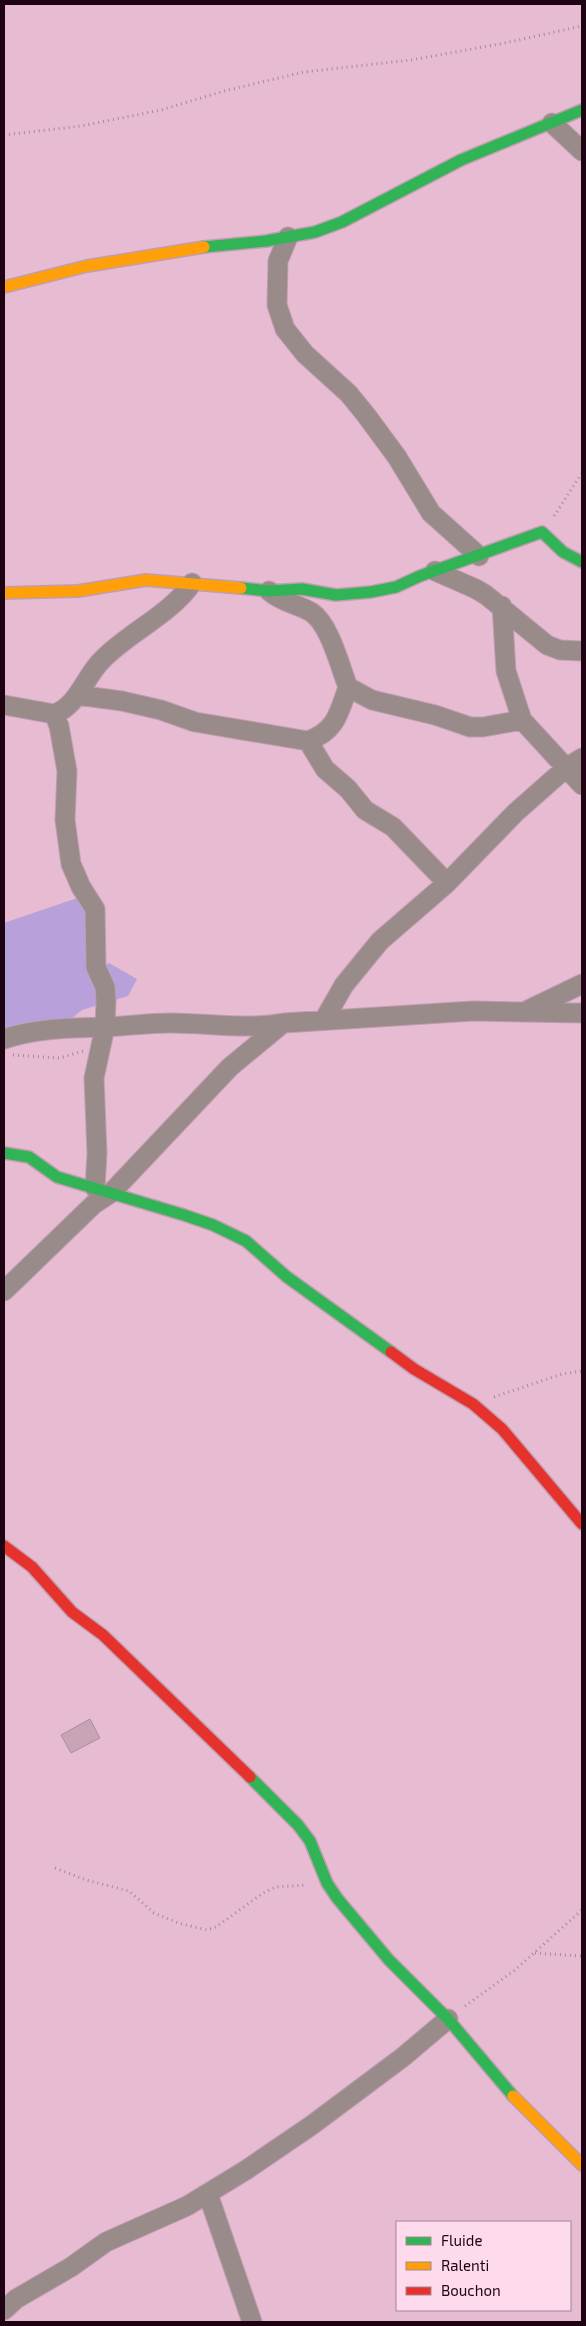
<svg xmlns="http://www.w3.org/2000/svg" width="586" height="2326" viewBox="0 0 586 2326" font-family="'Exo 2',sans-serif">
<rect width="100%" height="100%" fill="#e7bbd2"/>
<path fill="#b8a0db" d="M83,896L91,911L95,972L109,963L137,979L128,996L82,1010L67,1022L4,1036V923Z"/>
<path fill="#c7a4b6" stroke="#ad8c9e" d="M90,1719L100,1738L71,1753L61,1735Z"/>
<g fill="none" stroke-linecap="round" stroke-linejoin="round">
<g stroke="#c09db0" stroke-width="21">
<path id="street" d="M552,123L582,151
M288,237L278,261L277,305L285,329L305,354L349,394L366,415L397,457L431,513L479,556
M435,571L476,589L486,595L547,645L560,650L582,651
M269,591C281,602 297,604 311,612C330,624 340,667 348,687C339,713 336,731 308,741L325,769L348,789L365,810L393,827L447,883
M502,606L506,671L522,720
M348,687L372,700L435,715L470,727H483L522,720L582,785
M77,695L122,701L161,710L195,722L308,741
M4,705L54,714C77,707 86,675 102,660C129,632 170,615 192,583
M54,714L59,726L67,771L65,820L71,864L81,887L95,909L96,967L105,987L106,1001L105,1027L94,1078L97,1153L95,1188
M528,1010L582,984
M324,1020L344,985L380,941L447,883L515,813L566,768L582,758
M4,1039C35,1028 72,1028 105,1027C127,1026 149,1023 170,1023C208,1023 246,1030 284,1023L473,1011L582,1013
M4,1291L94,1204L111,1193L230,1067L282,1024
M208,2194L252,2322
M4,2310L16,2299L71,2267L106,2242L187,2206L246,2170L312,2125L403,2057L448,2019"/>
</g>
<g stroke="#c09db0" stroke-width="14">
<path id="fast" d="M204,247L266,241L315,232L342,222L461,160L582,110
M241,588L269,591L302,589L336,595L371,592L396,587L420,576L542,532L563,552L582,562
M4,1153L29,1157L57,1177L184,1215L213,1225L246,1241L287,1277L391,1352
M250,1777L298,1825L310,1841L327,1883L337,1898L389,1960L448,2019L513,2096"/>
</g>
<g stroke="#c09db0" stroke-width="14">
<path id="slow" d="M4,287L87,266L204,247
M4,593L78,591L146,580L241,588
M513,2096L582,2165"/>
</g>
<g stroke="#c09db0" stroke-width="14">
<path id="jam" d="M391,1352L414,1369L473,1404L502,1429L582,1524
M4,1546L32,1567L72,1612L103,1635L250,1777"/>
</g>
<path stroke="#a08e92" stroke-width="3" stroke-dasharray="1 4" stroke-linecap="butt" d="M4,135L81,126L161,110L224,91L304,72L411,60L505,43L582,26
M554,516L582,473
M13,1055L59,1058L84,1051
M494,1397L562,1374L582,1371
M55,1868L86,1880L129,1891L154,1913L178,1923L207,1930L216,1927L263,1893L276,1887L307,1885
M535,1953L582,1956
M465,2006L515,1970L582,1910"/>
<use href="#street" stroke="#988b89" stroke-width="19"/>
<use href="#fast" stroke="#30b455" stroke-width="11"/>
<use href="#slow" stroke="#ff9f0a" stroke-width="11"/>
<use href="#jam" stroke="#e5322d" stroke-width="11"/>
</g>
<rect width="586" height="2326" fill="none" stroke="#1e0413" stroke-width="10"/>
<rect x="396" y="2221" width="175" height="90" fill="#fddbec" stroke="#a48595"/>
<rect x="406" y="2237" width="25" height="8" fill="#30b455" stroke="#a48595"/>
<text x="441" y="2246" font-size="15" fill="#1e0413">Fluide</text>
<rect x="406" y="2262" width="25" height="8" fill="#ff9f0a" stroke="#a48595"/>
<text x="441" y="2271" font-size="15" fill="#1e0413">Ralenti</text>
<rect x="406" y="2287" width="25" height="8" fill="#e5322d" stroke="#a48595"/>
<text x="441" y="2296" font-size="15" fill="#1e0413">Bouchon</text>
</svg>
